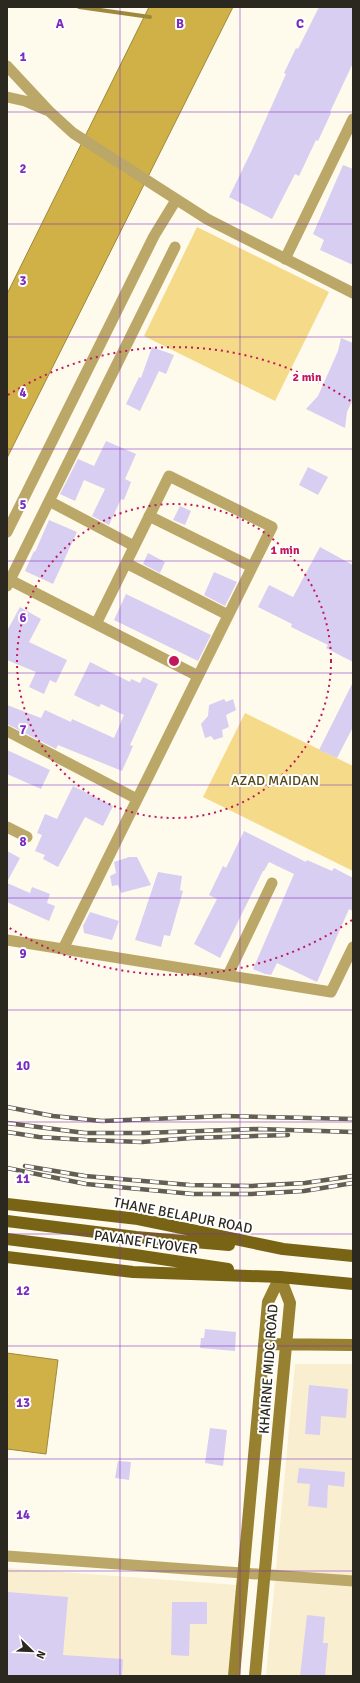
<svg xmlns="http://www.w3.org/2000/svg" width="360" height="1683" viewBox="0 0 360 1683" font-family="Signika,sans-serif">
<rect width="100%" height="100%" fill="#fefaec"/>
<path fill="#f9efd0" d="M295,1364H353V1676H266Z
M7,1568L237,1585L228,1676H7Z"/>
<path fill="#f5db89" d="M197,227L329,292L275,401L144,336Z
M245,713L353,766V871L203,797Z"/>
<path fill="#d0b147" stroke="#9e883b" d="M149,7H233L7,458V294Z
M7,1353L58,1360L46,1454L7,1449Z"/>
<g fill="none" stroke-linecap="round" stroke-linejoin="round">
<path stroke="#9e883b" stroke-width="4" d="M79,7L150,17"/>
</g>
<path fill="#d8cef2" d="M319,7H353V63L330,112L331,113L318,141L316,140L299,176L295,174L272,219L229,197L251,152L286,74L284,73L296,48L298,49Z
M343,165L353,169V265L320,250L324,240L313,234Z
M341,338L353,343V399L347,412L345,428L306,409L318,396L338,351Z
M152,347L174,355L166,374L159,371L140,411L126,404L139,377L141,378Z
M106,441L136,454L125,479L131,482L124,500L121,499L109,525L92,516L105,489L84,480L75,501L60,494L78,459L94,466Z
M308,467L328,477L318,495L299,485Z
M180,506L191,511L185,525L173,520Z
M49,520L77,532L53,584L25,571L34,551L35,552Z
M320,547L353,565V662L326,648L328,645L291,627L292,624L258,607L269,585L293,597Z
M148,553L165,562L160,573L143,564Z
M214,572L237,582L225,606L204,595Z
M126,594L211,635L198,661L114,620Z
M20,607L41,619L29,642L67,660L56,683L50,680L44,694L29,687L36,672L7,660V631Z
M90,662L130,682L131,679L140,683L143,677L158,684L130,745L133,746L122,771L58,745L56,749L7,724V705L41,718L45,710L71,722L72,719L114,738L124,715L101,704L99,707L74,695Z
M353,682V727L337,758L319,750Z
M224,699L226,702L233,699L236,710L226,715L229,727L222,730L223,737L214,740L211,736L205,738L201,724L208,716L209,705Z
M7,750L50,770L41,789L7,774Z
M73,786L113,806L103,826L85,817L58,867L43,859L45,855L35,851L42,835L37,833L45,814L57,819Z
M244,831L306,862L307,860L332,871L334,868L353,878V911L349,909L317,982L277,963L271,975L265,974L253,969L294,874L269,862L264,871H263L220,958L194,944L217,899L209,895L223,866L226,868Z
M7,851L20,858L7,882Z
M129,857H137L151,885L121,893L118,885L112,886L110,876L116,873L114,862Z
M158,872L182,876L180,890L183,891L170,936L164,935L161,947L135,940Z
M7,883L30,893L32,887L50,894L47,903L55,906L49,921L7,902Z
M90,912L119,921L112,940L84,933L83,926Z
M205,1329L236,1332L235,1351L200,1348L201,1338H204Z
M309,1385L348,1389L346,1418L321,1416L320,1435L305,1434Z
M210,1428L227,1430L223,1466L205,1463Z
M118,1461L131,1462L129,1480L115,1478Z
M299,1468L345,1472L344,1487L328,1485L327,1508L308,1506L310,1484L297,1483Z
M8,1592L68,1597L63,1655L123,1659L122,1676H7Z
M172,1602H207V1624H190L189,1656L171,1655Z
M307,1615L325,1617L323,1643H328L325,1676H300Z"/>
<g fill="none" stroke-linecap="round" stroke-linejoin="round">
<path stroke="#bba869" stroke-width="11" d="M7,66L49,111L73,133L207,219L353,293
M7,97L25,101L46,110
M285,259L353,119
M49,501L134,546
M149,516L252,567
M7,532L154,236L176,200
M126,563L228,615
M10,580L198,676
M7,586L175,247
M7,731L137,799
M7,827L27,837
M7,940L331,992L353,947
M63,949L272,527L169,476L96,624
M228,975L272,883
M7,1556L353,1581"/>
<path stroke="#97802f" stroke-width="12" d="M264,1344L353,1345
M234,1676L268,1302L280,1277
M255,1676L290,1303L280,1277"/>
<path stroke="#796415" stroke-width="12" d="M7,1204L138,1219L283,1249L353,1256
M7,1221L136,1237L229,1245
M7,1239L135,1255L228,1269
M7,1257L133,1272L280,1277L353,1284"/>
<g stroke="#625e54" stroke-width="4.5">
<path id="rail" d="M7,1107L53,1116L102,1121L225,1116L353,1119
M7,1123L85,1133H143L258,1129L353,1132
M7,1132L39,1137L86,1140L142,1142L191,1138L288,1135
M25,1166L85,1176L190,1185L251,1186L305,1183L353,1176
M7,1168L86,1184L193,1194H251L304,1191L353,1183"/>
</g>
<use href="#rail" stroke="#fff" stroke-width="3" stroke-dasharray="9" stroke-linecap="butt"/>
</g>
<path fill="none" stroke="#7b2cbf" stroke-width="1" stroke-opacity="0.55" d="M120,7V1676M240,7V1676M7,112H353M7,224H353M7,337H353M7,449H353M7,561H353M7,673H353M7,785H353M7,898H353M7,1010H353M7,1122H353M7,1234H353M7,1346H353M7,1459H353M7,1571H353"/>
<g fill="none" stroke="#c2185b" stroke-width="2" stroke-dasharray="2 4">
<circle cx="174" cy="661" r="157"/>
<path d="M352 920A314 314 0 0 1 8 927M8 395A314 314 0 0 1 352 402"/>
</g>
<g text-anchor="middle" stroke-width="4" stroke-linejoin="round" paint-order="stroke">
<g font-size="14" fill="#53461a" stroke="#fff">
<text x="275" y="785">AZAD MAIDAN</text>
</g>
<g font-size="14" fill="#2b281f" stroke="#fff">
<text transform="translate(183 1215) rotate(11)" y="5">THANE BELAPUR ROAD</text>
<text transform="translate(146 1242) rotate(8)" y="5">PAVANE FLYOVER</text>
<text transform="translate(268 1369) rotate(-86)" y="5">KHAIRNE MIDC ROAD</text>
</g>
</g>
<g font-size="13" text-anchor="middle" font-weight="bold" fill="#7b2cbf" stroke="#fff" stroke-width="4" stroke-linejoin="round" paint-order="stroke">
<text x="60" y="28">A</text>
<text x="180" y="28">B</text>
<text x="300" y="28">C</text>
<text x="23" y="61">1</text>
<text x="23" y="173">2</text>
<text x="23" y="285">3</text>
<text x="23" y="397">4</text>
<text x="23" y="509">5</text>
<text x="23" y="622">6</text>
<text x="23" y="734">7</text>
<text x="23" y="846">8</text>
<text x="23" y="958">9</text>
<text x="23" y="1070">10</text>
<text x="23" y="1183">11</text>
<text x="23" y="1295">12</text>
<text x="23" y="1407">13</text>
<text x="23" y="1519">14</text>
</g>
<circle cx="174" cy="661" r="6" fill="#c2185b" stroke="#fff" stroke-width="2"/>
<g font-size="12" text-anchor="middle" font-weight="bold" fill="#c2185b" stroke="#fff" stroke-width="4" stroke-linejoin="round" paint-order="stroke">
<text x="307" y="381">2 min</text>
<text x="285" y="554">1 min</text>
</g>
<rect width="360" height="1683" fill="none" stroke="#2b281f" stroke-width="16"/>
<g transform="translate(32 1651) rotate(113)" stroke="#ffffff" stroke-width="3" paint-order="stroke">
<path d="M0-3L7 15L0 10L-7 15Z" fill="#2b281f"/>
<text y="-6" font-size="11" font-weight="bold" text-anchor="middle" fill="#2b281f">N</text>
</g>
</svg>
